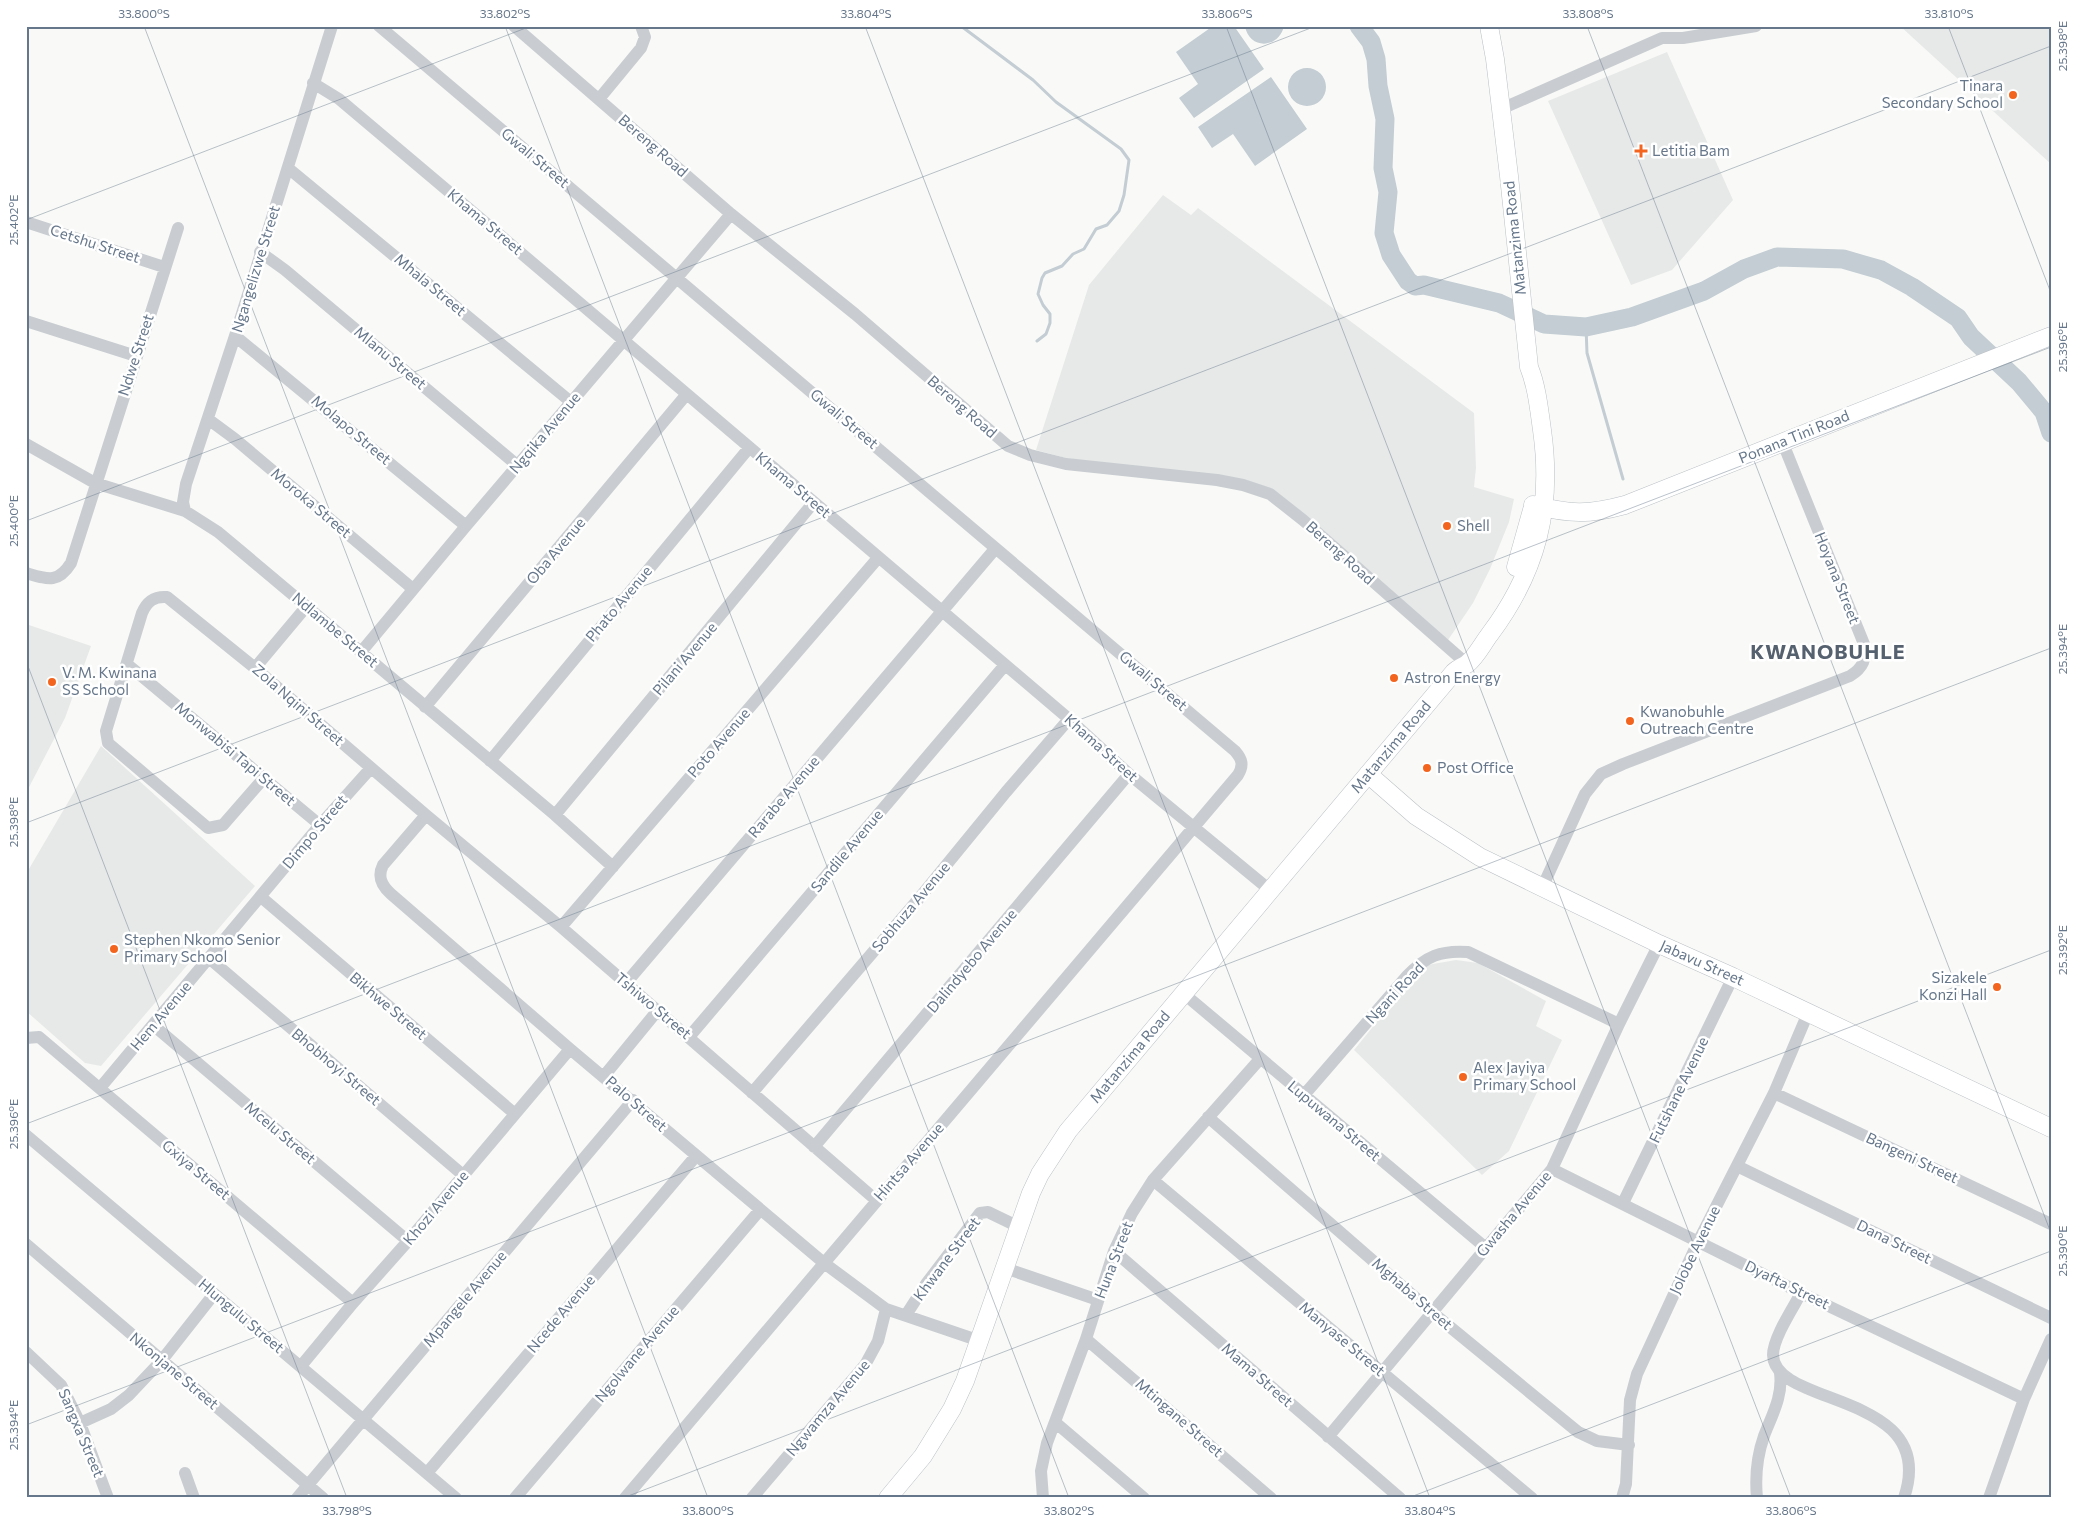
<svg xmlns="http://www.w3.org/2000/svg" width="2077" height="1524" viewBox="0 0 2077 1524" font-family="Commissioner,sans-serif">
<rect width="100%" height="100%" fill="#f9faf7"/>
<path fill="#e7e9e8" d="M1900,26H2051V164Z
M1667,52L1733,200L1672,270L1631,285L1548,101Z
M1163,195L1191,215L1198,208L1474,413L1476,468L1474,487L1514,499L1509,522L1490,569L1473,603L1446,643L1280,497L1081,462L1036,450L1089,285Z
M26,624L91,646L65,718L26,793Z
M101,746L255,886L101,1066L85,1063L26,1011V874Z
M1456,960L1478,963L1546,1001L1536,1026L1562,1040L1509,1151L1482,1175L1354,1050L1415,975L1427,965Z"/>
<path fill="#c3cdd3" d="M1213,26H1234L1264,69L1194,118L1179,98L1198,84L1176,52Z
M1245,26H1284C1279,49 1249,50 1245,26Z
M1288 87a19 19 0 1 1 38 0a19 19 0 1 1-38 0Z
M1271,77L1307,129L1255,166L1233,134L1212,148L1198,127Z"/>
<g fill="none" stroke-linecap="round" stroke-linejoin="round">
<path stroke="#c3cdd3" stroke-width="3" d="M961,26L1033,80L1056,102L1121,149L1129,160L1124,195L1119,211L1107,225L1096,229L1084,249L1073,254L1062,266L1045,273L1042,278L1038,294L1043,305L1050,314V323L1046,334L1037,341
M1586,327L1587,353L1623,479"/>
<path stroke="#c3cdd3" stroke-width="19" d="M1359,26L1371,42L1376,59L1378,86L1385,119L1383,168L1388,192L1384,233L1391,255L1408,281L1415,286L1424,285L1499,303L1544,324L1586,327L1632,317L1704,291L1744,269L1777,257L1843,259L1881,270L1912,287L1958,318L1971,337L2019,382L2044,412L2051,433"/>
<g stroke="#bbc0c5" stroke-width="19">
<path id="secondary" d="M1533,505C1570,514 1588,515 1625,505L2051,336
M1516,567L1532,510
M1368,774L1416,816L1480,857L1659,944L1733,977L2051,1128
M888,1498L923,1456L952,1409L965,1381L1031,1193L1040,1174L1068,1131L1454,672C1458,668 1463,667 1467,664C1476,657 1483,643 1490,634C1537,571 1553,508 1542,430C1539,409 1537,387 1529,367L1509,176L1495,59L1489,26"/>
</g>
<path stroke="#c9cdd1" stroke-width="12" d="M379,26L1235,751C1242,759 1244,765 1238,775L625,1498
M514,26L731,214L855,314L1008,446L1030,455L1066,464L1217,480L1243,485L1270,494L1303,520L1467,664
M313,83L339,99L448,191L1069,719L1129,774L1270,890
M599,99L641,48L645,37L641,26
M1501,109L1662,38H1683L1756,26
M288,168L571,402
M26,222L164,267
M260,252L285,270L517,465
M26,321L136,356
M235,336L466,526
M208,419L235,439L413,589
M26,444L95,483L185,511L218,532L555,815L613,867
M185,511L183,502L186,484L235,336L332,26
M26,573C47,579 58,584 71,563L178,228
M361,652L466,526L731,214
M127,664L320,825
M255,668L306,607
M425,707L686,395
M490,761L749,448
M264,778L223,825L208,828L108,743L106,731L142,613C147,601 154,596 167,597L255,668L426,815L561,927L876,1200
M426,815L383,865C377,877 382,886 391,894L570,1049L824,1263L886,1309L980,1341
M555,815L814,502
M1542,888L1585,794L1601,774L1623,764L1850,676C1863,668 1867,659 1864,644L1782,441
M261,897L515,1114
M561,927L878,558
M210,959L463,1175
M626,983L995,549
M1183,993L1486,1248
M153,1025L408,1241
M689,1037L1005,665
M26,1038L39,1037L353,1303
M604,1076L658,1010
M100,1088L320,825L371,768
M752,1093L916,902L1006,792L1069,719
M1774,1093L2051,1224
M1304,1095L1407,976C1426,956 1441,950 1468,952L1619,1024
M1208,1117L1433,1313L1578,1432L1597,1441L1629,1445
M26,1135L456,1498
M814,1147L1129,774
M1737,1166L2051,1318
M1552,1169L1801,1293L2024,1399
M1153,1180L1532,1498
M1623,1203L1733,977
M26,1244L323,1498
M1114,1251L1400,1498
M1005,1268L1098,1300
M1801,1293C1793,1308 1773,1338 1773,1355C1774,1408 1940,1391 1904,1498
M906,1315L926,1284L980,1213L988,1212L1019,1227
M1086,1339L1271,1498
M26,1352L61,1385L80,1423L108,1498
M301,1366L353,1303L408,1241L570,1049
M80,1423L111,1409L129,1395L162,1360L214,1294
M1056,1423L1144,1498
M1328,1437L1552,1169L1619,1024L1659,944
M185,1473L194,1498
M427,1473L696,1156
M297,1498L633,1100
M515,1498L760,1210
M752,1498L865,1365L878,1341L886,1309
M1043,1498L1041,1471L1047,1443L1086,1339L1114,1251L1132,1213L1153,1180L1260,1059
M1622,1498L1626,1484L1630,1400L1637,1374L1698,1242L1774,1093L1808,1013
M1757,1498C1755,1477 1757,1456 1764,1436C1772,1415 1783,1396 1780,1373
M1989,1498L2024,1399L2051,1339"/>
<use href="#secondary" stroke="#fff" stroke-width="18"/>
</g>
<path fill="none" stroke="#66778b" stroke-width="1" stroke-opacity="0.45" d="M144,26L708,1498M505,26L1069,1498M865,26L1430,1498M1226,26L1791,1498M1587,26L2051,1233M1948,26L2051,293M26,220L531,26M26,521L1316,26M26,661L347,1498M26,823L2051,46M26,1124L2051,347M26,1425L2051,648M623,1498L2051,950M1408,1498L2051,1251"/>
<g fill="#f3651e" stroke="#fff" stroke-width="2">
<circle cx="2013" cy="95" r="5"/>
<path d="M1638.5 143.5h5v5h5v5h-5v5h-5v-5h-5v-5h5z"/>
<circle cx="1447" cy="526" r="5"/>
<circle cx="1394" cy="678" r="5"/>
<circle cx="52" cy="682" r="5"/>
<circle cx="1630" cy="721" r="5"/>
<circle cx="1427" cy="768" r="5"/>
<circle cx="114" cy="949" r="5"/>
<circle cx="1997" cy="987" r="5"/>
<circle cx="1463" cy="1077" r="5"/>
</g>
<g text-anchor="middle" stroke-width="5" stroke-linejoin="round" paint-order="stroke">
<g font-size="15" fill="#66778b" stroke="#fff" text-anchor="start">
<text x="2003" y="91" text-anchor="end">Tinara<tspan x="2003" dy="17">Secondary School</tspan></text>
<text x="1652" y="156">Letitia Bam</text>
<text x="1457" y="531">Shell</text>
<text x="62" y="678">V. M. Kwinana<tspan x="62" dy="17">SS School</tspan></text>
<text x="1404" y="683">Astron Energy</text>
<text x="1640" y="717">Kwanobuhle<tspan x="1640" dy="17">Outreach Centre</tspan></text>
<text x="1437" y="773">Post Office</text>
<text x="124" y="945">Stephen Nkomo Senior<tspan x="124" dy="17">Primary School</tspan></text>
<text x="1987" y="983" text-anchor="end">Sizakele<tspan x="1987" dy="17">Konzi Hall</tspan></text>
<text x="1473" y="1073">Alex Jayiya<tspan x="1473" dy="17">Primary School</tspan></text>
</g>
<g font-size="15" fill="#66778b" stroke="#fff">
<text transform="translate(653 146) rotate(41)" y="5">Bereng Road</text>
<text transform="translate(535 158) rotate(40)" y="5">Gwali Street</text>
<text transform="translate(485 222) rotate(40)" y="5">Khama Street</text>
<text transform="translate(1515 238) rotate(-96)" y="5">Matanzima Road</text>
<text transform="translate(95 244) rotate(18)" y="5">Cetshu Street</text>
<text transform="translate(256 269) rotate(-73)" y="5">Ngangelizwe Street</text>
<text transform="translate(430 285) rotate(40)" y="5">Mhala Street</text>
<text transform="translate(136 355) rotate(-72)" y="5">Ndwe Street</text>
<text transform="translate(390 358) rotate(40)" y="5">Mlanu Street</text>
<text transform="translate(962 407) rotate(41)" y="5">Bereng Road</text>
<text transform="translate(844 419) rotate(40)" y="5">Gwali Street</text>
<text transform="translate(351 430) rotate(40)" y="5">Molapo Street</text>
<text transform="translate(545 433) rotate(-50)" y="5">Ngqika Avenue</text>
<text transform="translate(1794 437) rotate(-22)" y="5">Ponana Tini Road</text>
<text transform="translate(793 485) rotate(40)" y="5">Khama Street</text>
<text transform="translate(311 503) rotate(40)" y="5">Moroka Street</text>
<text transform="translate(556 551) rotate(-50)" y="5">Oba Avenue</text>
<text transform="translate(1340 553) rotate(42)" y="5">Bereng Road</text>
<text transform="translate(1837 578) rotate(68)" y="5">Hoyana Street</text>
<text transform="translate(619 604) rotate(-50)" y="5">Phato Avenue</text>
<text transform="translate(335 630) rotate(40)" y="5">Ndlambe Street</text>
<text transform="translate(685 659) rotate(-50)" y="5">Pilani Avenue</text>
<text transform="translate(1153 681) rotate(40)" y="5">Gwali Street</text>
<text transform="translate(298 705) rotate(41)" y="5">Zola Nqini Street</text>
<text transform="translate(719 743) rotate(-49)" y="5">Poto Avenue</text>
<text transform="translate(1391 747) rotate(-50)" y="5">Matanzima Road</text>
<text transform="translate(1101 748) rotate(42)" y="5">Khama Street</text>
<text transform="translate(235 754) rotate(40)" y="5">Monwabisi Tapi Street</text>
<text transform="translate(784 797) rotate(-50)" y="5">Rarabe Avenue</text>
<text transform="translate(315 832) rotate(-50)" y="5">Dimpo Street</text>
<text transform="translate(847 851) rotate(-50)" y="5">Sandile Avenue</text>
<text transform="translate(911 907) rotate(-50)" y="5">Sobhuza Avenue</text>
<text transform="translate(972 961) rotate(-50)" y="5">Dalindyebo Avenue</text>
<text transform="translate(1702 963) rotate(24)" y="5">Jabavu Street</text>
<text transform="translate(1395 993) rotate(-47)" y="5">Ngani Road</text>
<text transform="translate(388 1006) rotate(40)" y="5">Bikhwe Street</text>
<text transform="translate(653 1006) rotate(40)" y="5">Tshiwo Street</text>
<text transform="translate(161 1016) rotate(-50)" y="5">Hem Avenue</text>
<text transform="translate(1130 1057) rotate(-50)" y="5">Matanzima Road</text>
<text transform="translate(336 1067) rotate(40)" y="5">Bhobhoyi Street</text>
<text transform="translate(1679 1090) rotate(-64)" y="5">Futshane Avenue</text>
<text transform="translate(636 1104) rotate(41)" y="5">Palo Street</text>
<text transform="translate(1334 1121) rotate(40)" y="5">Lupuwana Street</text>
<text transform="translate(280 1133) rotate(40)" y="5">Mcelu Street</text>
<text transform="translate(1912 1158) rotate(25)" y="5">Bangeni Street</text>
<text transform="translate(909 1162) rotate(-49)" y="5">Hintsa Avenue</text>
<text transform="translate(196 1170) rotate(40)" y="5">Gxiya Street</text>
<text transform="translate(436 1208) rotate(-50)" y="5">Khozi Avenue</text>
<text transform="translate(1514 1214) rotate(-50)" y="5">Gwasha Avenue</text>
<text transform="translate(1894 1242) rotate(26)" y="5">Dana Street</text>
<text transform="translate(1695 1250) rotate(-64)" y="5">Jolobe Avenue</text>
<text transform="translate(947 1259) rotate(-53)" y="5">Khwane Street</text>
<text transform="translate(1114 1260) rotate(-69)" y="5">Huna Street</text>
<text transform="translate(1787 1285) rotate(26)" y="5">Dyafta Street</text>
<text transform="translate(1412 1294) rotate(41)" y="5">Mghaba Street</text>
<text transform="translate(465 1299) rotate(-50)" y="5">Mpangele Avenue</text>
<text transform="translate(561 1314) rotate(-50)" y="5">Ncede Avenue</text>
<text transform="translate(241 1316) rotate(40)" y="5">Hlungulu Street</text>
<text transform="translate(1342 1339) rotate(40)" y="5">Manyase Street</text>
<text transform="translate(637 1354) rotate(-50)" y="5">Ngolwane Avenue</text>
<text transform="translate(174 1371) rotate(40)" y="5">Nkonjane Street</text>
<text transform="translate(1257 1375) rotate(41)" y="5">Mama Street</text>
<text transform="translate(828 1408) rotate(-50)" y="5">Ngwamza Avenue</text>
<text transform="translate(1179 1418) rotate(41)" y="5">Mtingane Street</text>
<text transform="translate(81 1433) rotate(67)" y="5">Sangxa Street</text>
</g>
<g font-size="20" font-weight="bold" letter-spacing="1" fill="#55616f" stroke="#fff">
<text x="1828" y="659">KWANOBUHLE</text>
</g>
</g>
<rect width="2077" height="1524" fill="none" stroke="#ffffff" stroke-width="55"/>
<rect x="28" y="28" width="2022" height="1468" fill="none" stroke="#66778b" stroke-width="2"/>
<g font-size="12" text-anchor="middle" fill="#66778b">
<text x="144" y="18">33.800°S</text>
<text x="505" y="18">33.802°S</text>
<text x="866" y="18">33.804°S</text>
<text x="1227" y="18">33.806°S</text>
<text x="1588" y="18">33.808°S</text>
<text x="1949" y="18">33.810°S</text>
<text transform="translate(2063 46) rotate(-90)" y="4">25.398°E</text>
<text transform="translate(14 220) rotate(-90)" y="4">25.402°E</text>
<text transform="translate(2063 347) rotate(-90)" y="4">25.396°E</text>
<text transform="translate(14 521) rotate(-90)" y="4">25.400°E</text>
<text transform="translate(2063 649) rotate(-90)" y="4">25.394°E</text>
<text transform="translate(14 822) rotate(-90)" y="4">25.398°E</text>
<text transform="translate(2063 950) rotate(-90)" y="4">25.392°E</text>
<text transform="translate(14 1124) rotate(-90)" y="4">25.396°E</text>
<text transform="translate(2063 1251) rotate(-90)" y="4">25.390°E</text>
<text transform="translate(14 1425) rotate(-90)" y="4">25.394°E</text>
<text x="347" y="1515">33.798°S</text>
<text x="708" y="1515">33.800°S</text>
<text x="1069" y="1515">33.802°S</text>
<text x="1430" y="1515">33.804°S</text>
<text x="1791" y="1515">33.806°S</text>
</g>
</svg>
